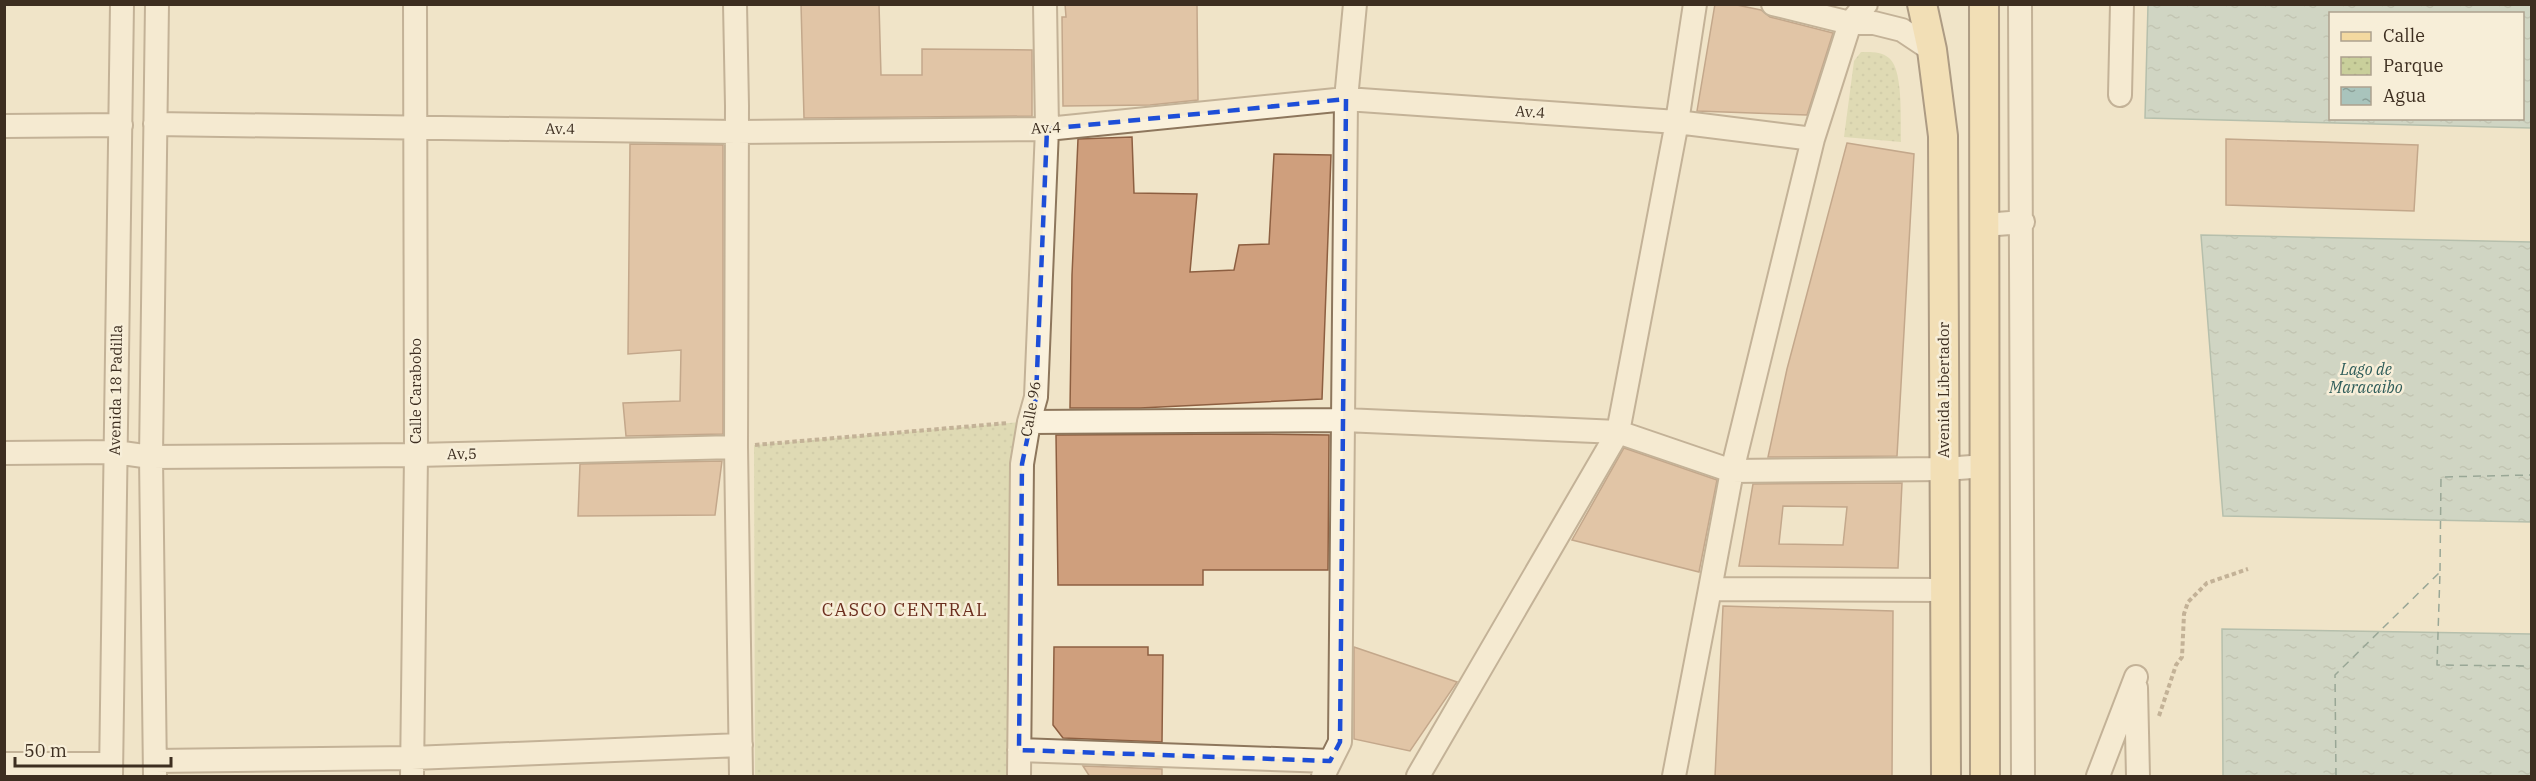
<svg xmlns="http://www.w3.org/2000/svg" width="2536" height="781" viewBox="0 0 2536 781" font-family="'IBM Plex Serif',serif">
<defs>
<pattern id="park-dots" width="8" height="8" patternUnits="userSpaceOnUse" patternTransform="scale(1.5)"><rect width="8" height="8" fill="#c9cf9b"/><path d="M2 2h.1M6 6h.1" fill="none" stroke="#aeb285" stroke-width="1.8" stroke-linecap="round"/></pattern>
<pattern id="water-ripples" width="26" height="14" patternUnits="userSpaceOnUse" patternTransform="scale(1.5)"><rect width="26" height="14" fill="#a9c4bc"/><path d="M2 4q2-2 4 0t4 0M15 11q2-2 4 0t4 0" fill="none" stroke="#8ba098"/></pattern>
</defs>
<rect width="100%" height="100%" fill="#f0e4c8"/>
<path fill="url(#park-dots)" d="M1861,52C1870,52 1881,51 1889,58C1904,70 1900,123 1901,142L1844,137L1854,61Z
M1020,422V776H755L754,445Z"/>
<path fill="url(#water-ripples)" stroke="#6f938a" stroke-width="1.5" fill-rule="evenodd" d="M2148,5H2531V128L2145,118ZM2330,14H2522V118H2330Z
M2201,235L2531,242V522L2223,516Z
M2222,629L2531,634V776H2223Z"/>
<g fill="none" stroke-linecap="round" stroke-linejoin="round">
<path stroke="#2f5d5a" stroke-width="1.5" stroke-dasharray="8 6" stroke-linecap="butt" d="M2440,571L2441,477L2532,475
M2336,776L2335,675L2440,572L2437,665L2532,666"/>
</g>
<path fill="#cf9f7d" stroke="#8d5f41" stroke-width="1.5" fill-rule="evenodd" d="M801,4H879L881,75H922V49L1032,50V116L804,118Z
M1065,4H1197L1198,100L1150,105L1063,106L1062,17H1066Z
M1715,4H1732L1761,10L1770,17L1833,33L1807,115L1697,111Z
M1132,137L1134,193L1197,194L1190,272L1234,270L1239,245L1269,244L1274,154L1331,155L1322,399L1140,408H1070L1072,275L1078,139Z
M2226,139L2418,145L2414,211L2226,205Z
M1847,143L1914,154L1897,456L1768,457L1787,369Z
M630,144L723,145V434L626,436L623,403L680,401L681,350L628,354Z
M1246,434L1329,435L1328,570H1203V585H1058L1056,435Z
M1624,448L1717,480L1699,572L1572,540Z
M722,461L715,515L578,516L580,464Z
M1902,483L1898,568L1739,566L1753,484ZM1783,506L1847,507L1843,545L1779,544Z
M1723,606L1893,611L1892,777H1715Z
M1054,647H1148V655H1163L1162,742L1063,738L1053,725Z
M1354,647L1457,682L1410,751L1354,739Z
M1083,766L1162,769V777H1090Z"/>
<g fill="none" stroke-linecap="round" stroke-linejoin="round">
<g stroke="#8d765c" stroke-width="26">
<path id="minor" d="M735,4L737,106L736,447L741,776
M1773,4L1850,23H1874L1902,30L1932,50
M2020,4L2023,776
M2120,95L2122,4
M155,124L736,132L1047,129L1346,99L1677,122L1813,139
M4,126L121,125
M1984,225L2023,222
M1029,422L1344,420L1618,432L1732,471L1945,469L1985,466
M4,453L115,452L151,457L416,455L736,447
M1710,589L1732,471L1813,139L1850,23L1866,4
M2136,688L2138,776
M1019,750L1330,761
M155,761L412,758L741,745
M4,764H111
M111,776L122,4
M155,776L151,457L157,4
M412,776L416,455L415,4
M1019,776L1022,464L1029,422L1036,397L1047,129L1045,4
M1323,776L1340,742L1346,99L1355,4
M1418,776L1618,432L1677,122L1695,4
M1674,776L1710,589L1945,590
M2098,776L2136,677"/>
</g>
<g stroke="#5b4430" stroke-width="32">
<path id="major" d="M1922,4L1932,50L1943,136L1946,776
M1984,4L1985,776"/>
</g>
<path stroke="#8d765c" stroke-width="4" stroke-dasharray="4.5 3" stroke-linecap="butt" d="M755,445L1008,423
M2159,716L2176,665L2182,657L2184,614L2188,602L2207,583L2248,569"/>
<use href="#minor" stroke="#faf1dc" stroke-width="22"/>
<use href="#major" stroke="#f3d9a0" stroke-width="28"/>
</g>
<path d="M0 0H2536V781H0ZM1346,99L1340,742L1330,761L1019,750L1022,464L1036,397L1047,129Z" fill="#f0e4c8" fill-opacity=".55" fill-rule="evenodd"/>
<path fill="none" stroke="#1d4ed8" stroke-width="4.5" stroke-dasharray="12 8" stroke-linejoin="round" d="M1346,99L1340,742L1330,761L1019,750L1022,464L1036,397L1047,129Z"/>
<g text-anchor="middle" stroke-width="5" stroke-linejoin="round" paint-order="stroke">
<g font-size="15" fill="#3d2e20" stroke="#f7eed8">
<text transform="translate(1530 112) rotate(4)" y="5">Av.4</text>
<text transform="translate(1046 128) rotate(-3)" y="5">Av.4</text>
<text transform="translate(560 129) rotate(1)" y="5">Av.4</text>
<text transform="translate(116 390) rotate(-89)" y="5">Avenida 18 Padilla</text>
<text transform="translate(1944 390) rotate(-90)" y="5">Avenida Libertador</text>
<text transform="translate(416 391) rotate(-90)" y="5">Calle Carabobo</text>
<text transform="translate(1031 409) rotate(-80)" y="5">Calle 96</text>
<text transform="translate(462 454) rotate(-1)" y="5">Av,5</text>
</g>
<g font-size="16" font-style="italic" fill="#2f5d5a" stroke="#f7eed8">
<text x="2366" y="375">Lago de<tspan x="2366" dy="18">Maracaibo</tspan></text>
</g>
<g font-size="18" letter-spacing="1.5" fill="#6b2e1e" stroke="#f7eed8">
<text x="905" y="616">CASCO CENTRAL</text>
</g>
</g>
<rect width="2536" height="781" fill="none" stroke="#3d2e20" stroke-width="12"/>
<rect x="2329" y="12" width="195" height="108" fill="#f7eed8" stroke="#ada18e" stroke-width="1.5"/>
<rect x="2341" y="32" width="30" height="9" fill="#f3d9a0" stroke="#ada18e" stroke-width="1.5"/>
<text x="2383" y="42" font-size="18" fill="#3d2e20">Calle</text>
<rect x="2341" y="57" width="30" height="18" fill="url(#park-dots)" stroke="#ada18e" stroke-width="1.5"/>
<text x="2383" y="72" font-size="18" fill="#3d2e20">Parque</text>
<rect x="2341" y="87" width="30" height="18" fill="url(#water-ripples)" stroke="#ada18e" stroke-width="1.5"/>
<text x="2383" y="102" font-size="18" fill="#3d2e20">Agua</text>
<path d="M15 757v9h156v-9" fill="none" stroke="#3d2e20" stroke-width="3"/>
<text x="24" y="757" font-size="18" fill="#3d2e20" stroke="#f7eed8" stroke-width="4.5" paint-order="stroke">50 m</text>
</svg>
